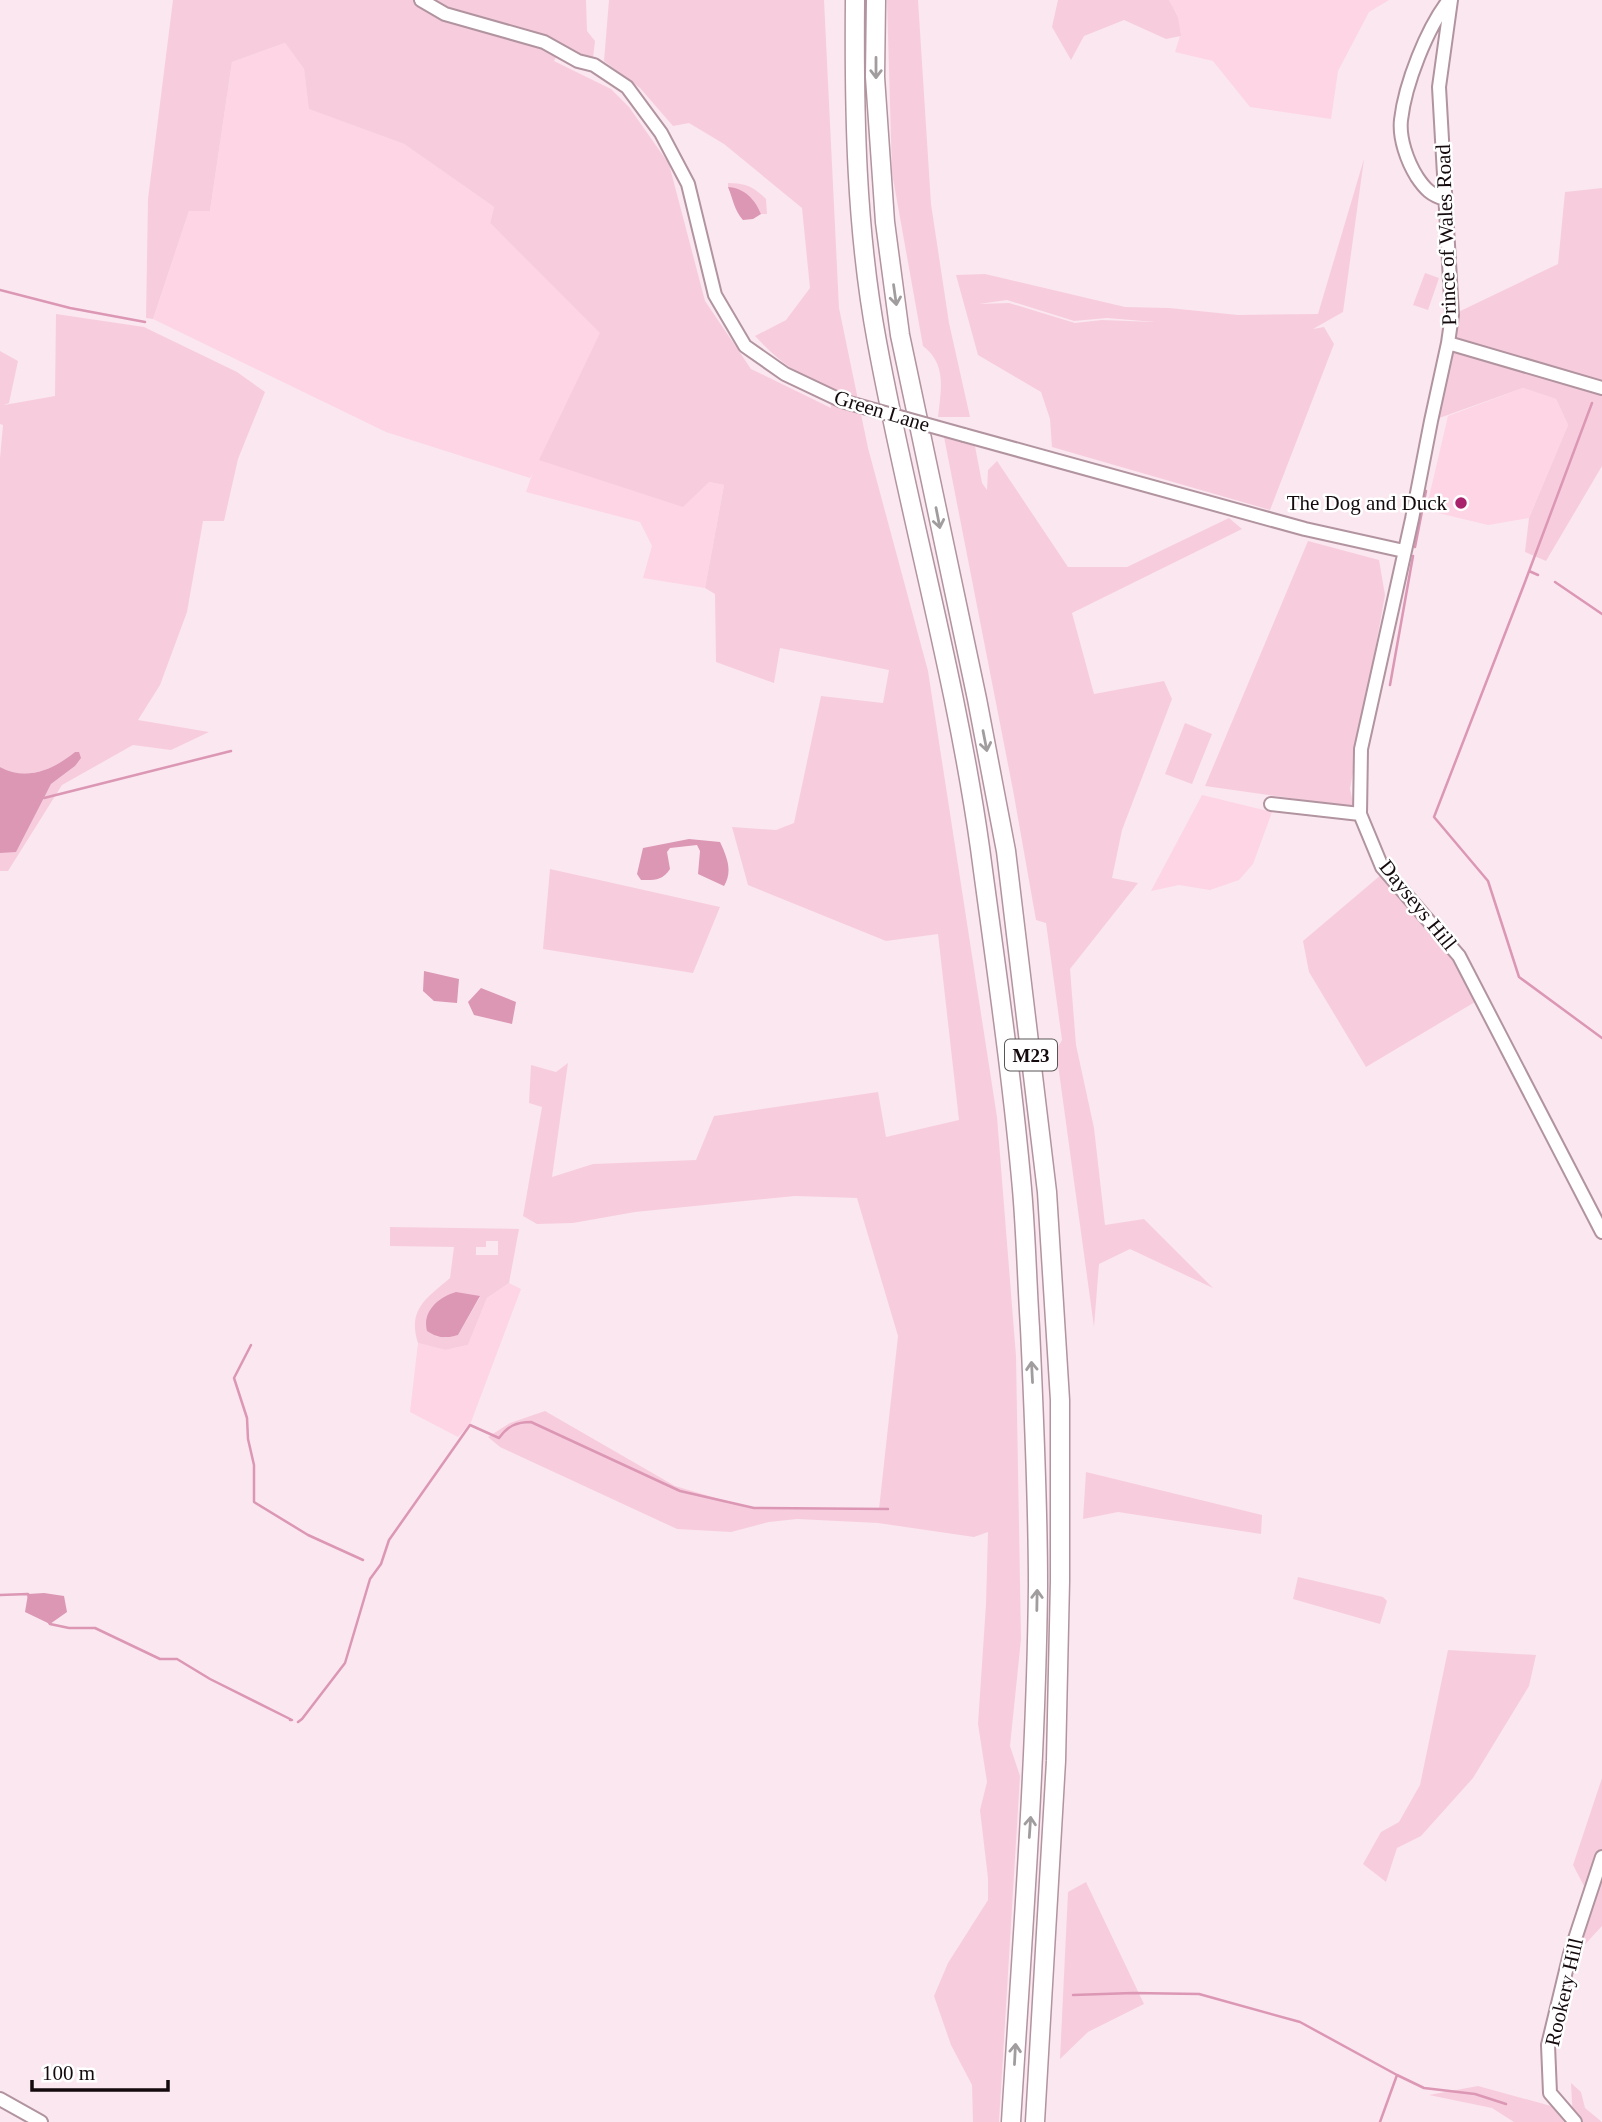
<svg xmlns="http://www.w3.org/2000/svg" width="1602" height="2122" viewBox="0 0 1602 2122" font-family="Georgia,serif">
<rect width="100%" height="100%" fill="#fbe7ef"/>
<path fill="#fdd5e5" d="M1169,0H1389L1369,12L1338,71L1331,119L1250,107L1213,61L1175,52L1180,36L1178,17Z
M285,43L304,69L310,109L404,144L494,207L490,223L601,333L709,482L724,485L705,588L643,578L652,546L640,522L526,492L533,472L530,478L386,432L153,319L189,211H210L232,62Z
M1523,388L1556,399L1568,425L1529,518L1488,525L1426,510L1448,416Z
M1202,795L1272,812L1253,864L1239,880L1210,890L1179,885L1151,891Z
M509,1283L521,1289L471,1422L458,1437L410,1412L418,1343L445,1350L468,1345L487,1298Z"/>
<path fill="#f7cddd" fill-rule="evenodd" d="M173,0H586L587,31L595,41L593,58L561,47L554,61L611,89L629,107L669,164L705,301L751,369L831,408L830,389C796,373 781,364 755,336L786,320L810,288L802,208L724,144L689,123L673,126L640,88L604,61L609,0H824L839,308L868,448L928,671L997,1117L1016,1356L1021,1639L1010,1746L1020,1776L999,2122H973L972,2085L951,2045L934,1996L948,1963L988,1900V1878L980,1810L987,1782L978,1724L986,1604L988,1532L974,1537L878,1523L797,1519L769,1522L731,1532L677,1529L500,1447L488,1437L510,1423L545,1411L675,1486L750,1508L879,1509L898,1336L857,1198L795,1196L635,1212L573,1223L537,1224L523,1216L542,1107L529,1103L531,1065L556,1072L568,1063L552,1177L593,1164L696,1160L714,1116L878,1092L886,1137L959,1120L938,934L886,941L748,885L732,827L776,830L794,823L821,696L883,703L889,670L780,648L774,683L716,662L715,594L705,588L724,485L709,482L683,507L539,460L600,333L490,223L494,207L404,144L309,109L304,69L285,43L232,62L210,211H189L153,319L146,318L148,199Z
M887,0H918L931,204L949,323L970,417H938C941,390 947,364 923,346L892,173Z
M1058,0H1169L1178,17L1181,36L1166,39L1124,20L1084,36L1071,60L1052,27Z
M1364,159L1343,312L1313,329L1324,327L1334,344L1270,510L1052,447L1050,419L1041,392L978,355L956,275L985,274L1125,307L1169,308L1238,315L1318,314ZM1007,300L1074,321L1107,318L1155,322L1102,320L1075,323L1009,303L979,304Z
M728,183C746,183 754,187 766,199L767,214H761C756,201 742,188 728,187Z
M1602,188V466L1546,561L1525,552L1529,518L1568,425L1556,399L1523,388L1431,421L1452,315L1558,264L1565,192Z
M1425,273L1439,278L1428,310L1413,305Z
M56,314L144,327L237,372L265,392L238,459L224,521H203L187,612L160,685L138,720L209,732L171,750L133,745L62,785L8,871H0V853L22,840L35,812L51,784L75,766V752C54,769 27,782 0,767V458L3,425L0,424V351L18,361L9,403L4,405L55,396Z
M944,437L975,446L982,483L987,490L988,470L997,461L1068,567H1127L1229,518L1242,529L1072,613L1094,694L1164,681L1172,699L1122,830L1112,878L1138,883L1070,969L1076,1045L1094,1128L1105,1225L1144,1219L1213,1288L1130,1249L1099,1264L1094,1327L1056,1050L1062,1040L1046,923L1036,920L1013,790Z
M1308,541L1379,560L1385,595L1350,789L1354,807L1205,786Z
M1185,723L1212,734L1192,784L1165,774Z
M550,869L720,907L693,973L543,949Z
M1382,874L1453,959L1475,1002L1366,1067L1309,972L1303,941Z
M390,1227L519,1229L509,1283L487,1298L468,1345L445,1350L418,1343C407,1309 427,1298 450,1278L454,1247L390,1246ZM486,1241H498V1255H476V1247H486ZM480,1297L458,1335L446,1338L435,1336Z
M1086,1472L1262,1515L1261,1534L1118,1512L1083,1519Z
M1298,1577L1383,1597L1387,1601L1380,1624L1293,1599Z
M1448,1650L1536,1655L1529,1686L1473,1778L1421,1836L1397,1848L1386,1882L1363,1864L1381,1832L1399,1822L1420,1785Z
M1602,1778V1926L1577,1953L1570,1954L1584,1886L1573,1865Z
M1086,1882L1144,2004L1088,2032L1060,2059L1068,1892Z
M1571,2083L1581,2092L1585,2108L1602,2122H1573Z
M1478,2086L1551,2106L1564,2122H1514L1492,2108L1429,2095Z"/>
<path fill="#db97b4" d="M728,187C744,188 755,199 761,214L753,219L743,220C734,210 733,199 728,187Z
M75,752H79L81,758L75,766L51,784L16,852L0,853V767C27,782 54,769 75,752Z
M689,839L720,842C727,857 733,871 724,886L698,874L700,851L697,845L670,848L667,852L670,869C662,881 655,880 641,880L637,874L643,848Z
M424,971L459,979L457,1003L434,1001L423,991Z
M481,988L516,1002L512,1024L474,1015L468,1002Z
M456,1292L480,1296L458,1335C445,1339 438,1338 427,1331C422,1312 438,1297 456,1292Z
M44,1593L64,1596L67,1612L50,1624L25,1612L28,1594Z"/>
<g fill="none" stroke-linecap="round" stroke-linejoin="round">
<path stroke="#db97b4" stroke-width="2.5" d="M0,290L70,308L145,322
M1592,403L1525,582L1434,817L1488,881L1519,977L1602,1038
M1415,547L1426,491
M1529,571L1538,575
M1555,582L1602,614
M1390,685L1413,556
M44,798L231,751
M251,1345L234,1378L247,1418L248,1439L254,1465V1502L308,1535L363,1560
M0,1595L28,1594L29,1597
M48,1621L50,1624L69,1628H95L160,1659H177L210,1679L292,1720H290
M298,1722L302,1719L345,1663L370,1579L381,1564L389,1540L470,1425L499,1438C508,1426 516,1422 531,1422L680,1491L754,1508L888,1509
M1073,1995L1133,1993L1199,1994L1300,2022L1397,2075
M1380,2122L1397,2075L1424,2088L1475,2094L1506,2104"/>
<g stroke="#b1949f" stroke-width="16">
<path id="minor" d="M421,0L445,14L544,42L578,61L594,65L627,87L661,133L688,184L715,295L745,346L785,374L842,401
M1451,0L1439,87L1452,315L1448,343L1431,421L1412,519L1361,749L1360,814L1382,867L1459,956L1602,1232
M1445,199C1431,195 1425,189 1417,177C1407,161 1399,138 1401,120C1405,84 1427,28 1449,0
M1448,343L1602,388
M964,435L1305,529L1404,551
M1271,804L1360,814
M0,2099L41,2122
M1575,2122L1550,2093L1548,2045L1570,1954L1602,1857"/>
</g>
<g stroke="#b1949f" stroke-width="21">
<path id="highway" d="M855,0C854,114 856,230 877,342C908,511 956,677 980,848C995,961 1012,1075 1022,1189C1026,1235 1027,1282 1030,1328C1034,1414 1038,1500 1038,1586C1036,1765 1022,1943 1011,2122
M876,0L875,77L885,222L900,335L977,699L1006,851L1047,1192L1060,1400V1581L1056,1761L1035,2122"/>
</g>
<use href="#minor" stroke="#fff" stroke-width="12"/>
<use href="#highway" stroke="#fff" stroke-width="18"/>
<g stroke="#b1949f" stroke-width="16" stroke-linecap="butt">
<path id="minor-bridge" d="M842,401L964,435"/>
</g>
<use href="#minor-bridge" stroke="#fff" stroke-width="12"/>
</g>
<defs><path id="oneway-shaft" d="M-6 0H5M1.5-3L5.5 0L1.5 3" fill="none" stroke-width="1.6" stroke-linecap="round" stroke-linejoin="round" transform="scale(1.75)"/></defs>
<g stroke="#a19d9f">
<use href="#oneway-shaft" transform="translate(876 68) rotate(90)"/>
<use href="#oneway-shaft" transform="translate(895 295) rotate(82)"/>
<use href="#oneway-shaft" transform="translate(938 518) rotate(79)"/>
<use href="#oneway-shaft" transform="translate(985 741) rotate(79)"/>
<use href="#oneway-shaft" transform="translate(1032 1372) rotate(-93)"/>
<use href="#oneway-shaft" transform="translate(1037 1600) rotate(-89)"/>
<use href="#oneway-shaft" transform="translate(1030 1827) rotate(-86)"/>
<use href="#oneway-shaft" transform="translate(1015 2054) rotate(-87)"/>
</g>
<circle fill="#a9236c" stroke="#fff" stroke-width="2.5" cx="1461" cy="503" r="7"/>
<g text-anchor="middle" stroke-width="5" stroke-linejoin="round" paint-order="stroke">
<rect fill="#fff" stroke="#5a5456" stroke-width="2" x="1005" y="1039.5" width="52" height="31" rx="5"/>
<g font-size="19" font-weight="bold" fill="#140a0e">
<text x="1031" y="1062">M23</text>
</g>
<g font-size="21" fill="#140a0e" stroke="#fff">
<text transform="translate(1446 235) rotate(-92)" y="7">Prince of Wales Road</text>
<text transform="translate(882 411) rotate(17)" y="7">Green Lane</text>
<text transform="translate(1418 905) rotate(51)" y="7">Dayseys Hill</text>
<text transform="translate(1564 1992) rotate(-77)" y="7">Rookery Hill</text>
</g>
<g font-size="21" fill="#140a0e" stroke="#fff" text-anchor="end">
<text x="1447" y="510">The Dog and Duck</text>
</g>
</g>
<path d="M32 2080v10h136v-10" fill="none" stroke="#140a0e" stroke-width="3.5"/>
<text x="42" y="2080" font-size="21" fill="#140a0e" stroke="#ffffff" stroke-width="5" paint-order="stroke">100 m</text>
</svg>
